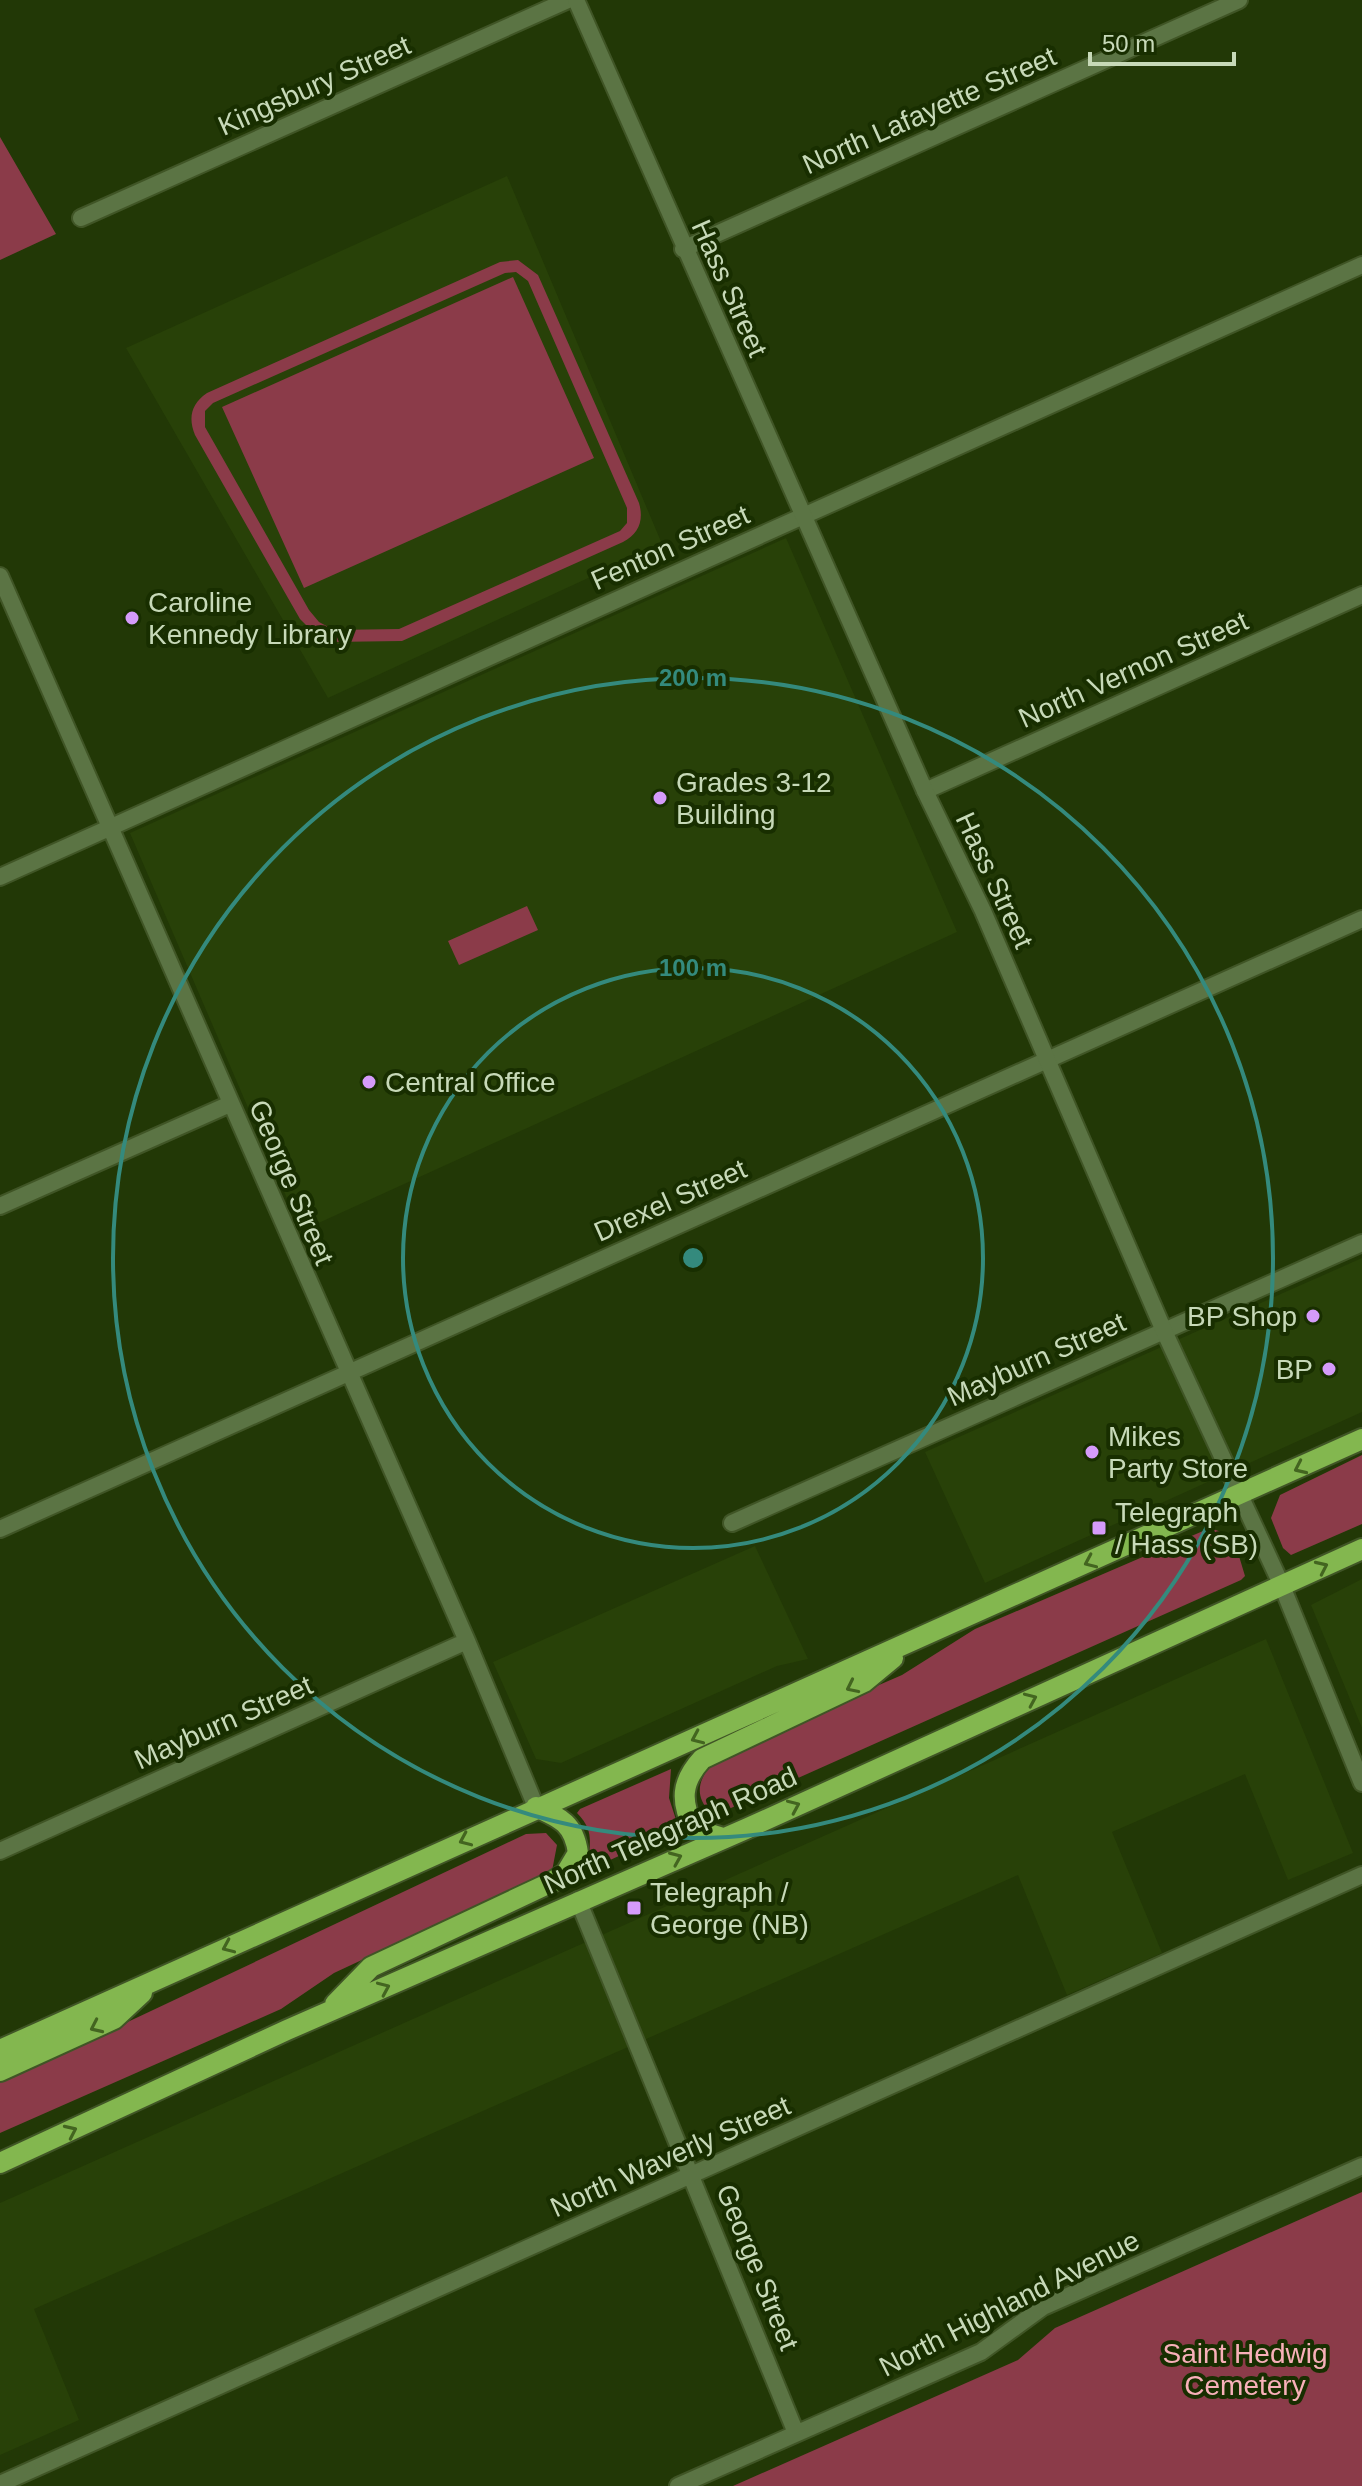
<svg xmlns="http://www.w3.org/2000/svg" width="1362" height="2486" viewBox="0 0 1362 2486" font-family="Helvetica,sans-serif">
<rect width="100%" height="100%" fill="#223806"/>
<path fill="#284108" d="M507,176L662,544L328,698L126,348Z
M786,538L957,932L301,1231L130,833Z
M1362,1258V1412L985,1583L925,1452Z
M755,1546L808,1659L777,1666L561,1763L536,1759L493,1662Z
M1362,1579V1728L1311,1605Z
M1266,1639L1353,1853L1288,1880L1245,1774L1112,1832L1162,1953L1067,1995L1018,1875L34,2309L79,2420L0,2455V2203Z"/>
<path fill="#8b3b49" fill-rule="evenodd" d="M0,137L56,234L0,260Z
M518,260L538,275L639,503C644,520 639,534 623,542L402,641L331,642L316,635L300,619L195,435C188,418 191,404 207,393L500,262ZM516,272L528,281L627,508V523L620,531L399,629L334,630L319,622L309,610L205,427V411L213,403L505,273Z
M513,277L594,458L304,588L222,407Z
M527,906L538,930L459,965L448,941Z
M1362,1455V1524L1291,1555L1283,1548L1271,1518L1280,1495Z
M1210,1528L1233,1536L1245,1576L1241,1580L722,1812H710C689,1791 704,1770 722,1753L902,1675L975,1629Z
M671,1769L669,1798L679,1829L590,1869C586,1847 598,1834 577,1813L580,1809Z
M546,1833L557,1845L552,1871L334,1973L281,2009L0,2133V2078L100,2035L526,1834Z
M1362,2192V2486H733L1018,2360L1055,2328Z"/>
<g fill="none" stroke-linecap="round" stroke-linejoin="round">
<g stroke="#405526" stroke-width="20">
<path id="minor" d="M81,218L568,0
M683,249L1239,0
M0,576L467,1641L536,1807
M925,791L1362,595
M0,877L1362,265
M0,1206L230,1104
M732,1523L1362,1243
M0,1529L1362,919
M1282,1586L1362,1783
M0,1851L467,1641
M578,1900L796,2433
M0,2484L1362,1875
M678,2486L981,2352L1043,2307L1362,2166"/>
</g>
<g stroke="#405526" stroke-width="20">
<path id="tertiary" d="M576,0L925,791L983,911L1164,1331L1282,1586"/>
</g>
<g stroke="#405526" stroke-width="24">
<path id="primary" d="M723,1838L694,1829C680,1801 681,1782 702,1759L864,1682L893,1658
M335,2004L371,1967L552,1882L566,1873L578,1853C574,1824 561,1818 536,1807
M0,2050L1362,1439
M0,2071L114,2019L142,1993
M0,2163L287,2030L748,1828L1362,1549"/>
</g>
<use href="#minor" stroke="#5b7444" stroke-width="16"/>
<use href="#tertiary" stroke="#5b7444" stroke-width="16"/>
<use href="#primary" stroke="#83b74f" stroke-width="20"/>
</g>
<defs><path id="oneway-chevron" d="M-2-3.5L2.5 0L-2 3.5" fill="none" stroke-width="1.6" stroke-linecap="round" stroke-linejoin="round" transform="scale(2)"/></defs>
<g stroke="#436520">
<use href="#oneway-chevron" transform="translate(1300 1468) rotate(155)"/>
<use href="#oneway-chevron" transform="translate(1090 1562) rotate(156)"/>
<use href="#oneway-chevron" transform="translate(1322 1567) rotate(-25)"/>
<use href="#oneway-chevron" transform="translate(852 1687) rotate(154)"/>
<use href="#oneway-chevron" transform="translate(1031 1699) rotate(-24)"/>
<use href="#oneway-chevron" transform="translate(697 1738) rotate(156)"/>
<use href="#oneway-chevron" transform="translate(794 1806) rotate(-24)"/>
<use href="#oneway-chevron" transform="translate(465 1840) rotate(156)"/>
<use href="#oneway-chevron" transform="translate(676 1858) rotate(-23)"/>
<use href="#oneway-chevron" transform="translate(228 1947) rotate(156)"/>
<use href="#oneway-chevron" transform="translate(384 1988) rotate(-24)"/>
<use href="#oneway-chevron" transform="translate(96 2027) rotate(155)"/>
<use href="#oneway-chevron" transform="translate(71 2131) rotate(-25)"/>
</g>
<g fill="none" stroke="#348a7d" stroke-width="4">
<circle cx="693" cy="1258" r="290"/>
<circle cx="693" cy="1258" r="580"/>
</g>
<g fill="#d59bfa" stroke="#182e00" stroke-width="3">
<circle cx="132" cy="618" r="8"/>
<circle cx="660" cy="798" r="8"/>
<circle cx="369" cy="1082" r="8"/>
<circle cx="1313" cy="1316" r="8"/>
<circle cx="1329" cy="1369" r="8"/>
<circle cx="1092" cy="1452" r="8"/>
<rect x="1091" y="1520" width="16" height="16" rx="4"/>
<rect x="626" y="1900" width="16" height="16" rx="4"/>
</g>
<g text-anchor="middle" stroke-width="8" stroke-linejoin="round" paint-order="stroke">
<g font-size="28" fill="#c7d9b8" stroke="#182e00">
<text transform="translate(314 85) rotate(-24)" y="10">Kingsbury Street</text>
<text transform="translate(929 110) rotate(-24)" y="10">North Lafayette Street</text>
<text transform="translate(730 288) rotate(66)" y="10">Hass Street</text>
<text transform="translate(670 547) rotate(-24)" y="10">Fenton Street</text>
<text transform="translate(1133 669) rotate(-24)" y="10">North Vernon Street</text>
<text transform="translate(995 880) rotate(65)" y="10">Hass Street</text>
<text transform="translate(292 1182) rotate(67)" y="10">George Street</text>
<text transform="translate(670 1200) rotate(-24)" y="10">Drexel Street</text>
<text transform="translate(1036 1359) rotate(-24)" y="10">Mayburn Street</text>
<text transform="translate(223 1722) rotate(-24)" y="10">Mayburn Street</text>
<text transform="translate(670 1830) rotate(-24)" y="10">North Telegraph Road</text>
<text transform="translate(670 2156) rotate(-24)" y="10">North Waverly Street</text>
<text transform="translate(758 2267) rotate(68)" y="10">George Street</text>
<text transform="translate(1009 2303) rotate(-27)" y="10">North Highland Avenue</text>
</g>
<g font-size="28" fill="#c7d9b8" stroke="#182e00" text-anchor="start">
<text x="148" y="612">Caroline<tspan x="148" dy="32">Kennedy Library</tspan></text>
<text x="676" y="792">Grades 3-12<tspan x="676" dy="32">Building</tspan></text>
<text x="385" y="1092">Central Office</text>
<text x="1297" y="1326" text-anchor="end">BP Shop</text>
<text x="1313" y="1379" text-anchor="end">BP</text>
<text x="1108" y="1446">Mikes<tspan x="1108" dy="32">Party Store</tspan></text>
<text x="1115" y="1522">Telegraph<tspan x="1115" dy="32">/ Hass (SB)</tspan></text>
<text x="650" y="1902">Telegraph /<tspan x="650" dy="32">George (NB)</tspan></text>
</g>
<g font-size="28" fill="#f8b0b9" stroke="#182e00">
<text x="1245" y="2363">Saint Hedwig<tspan x="1245" dy="32">Cemetery</tspan></text>
</g>
</g>
<circle cx="693" cy="1258" r="12" fill="#348a7d" stroke="#182e00" stroke-width="4"/>
<g font-size="24" text-anchor="middle" font-weight="bold" fill="#348a7d" stroke="#182e00" stroke-width="8" stroke-linejoin="round" paint-order="stroke">
<text x="693" y="686">200 m</text>
<text x="693" y="976">100 m</text>
</g>
<path d="M1090 52v12h144v-12" fill="none" stroke="#c7d9b8" stroke-width="4"/>
<text x="1102" y="52" font-size="24" fill="#c7d9b8" stroke="#182e00" stroke-width="6" paint-order="stroke">50 m</text>
</svg>
